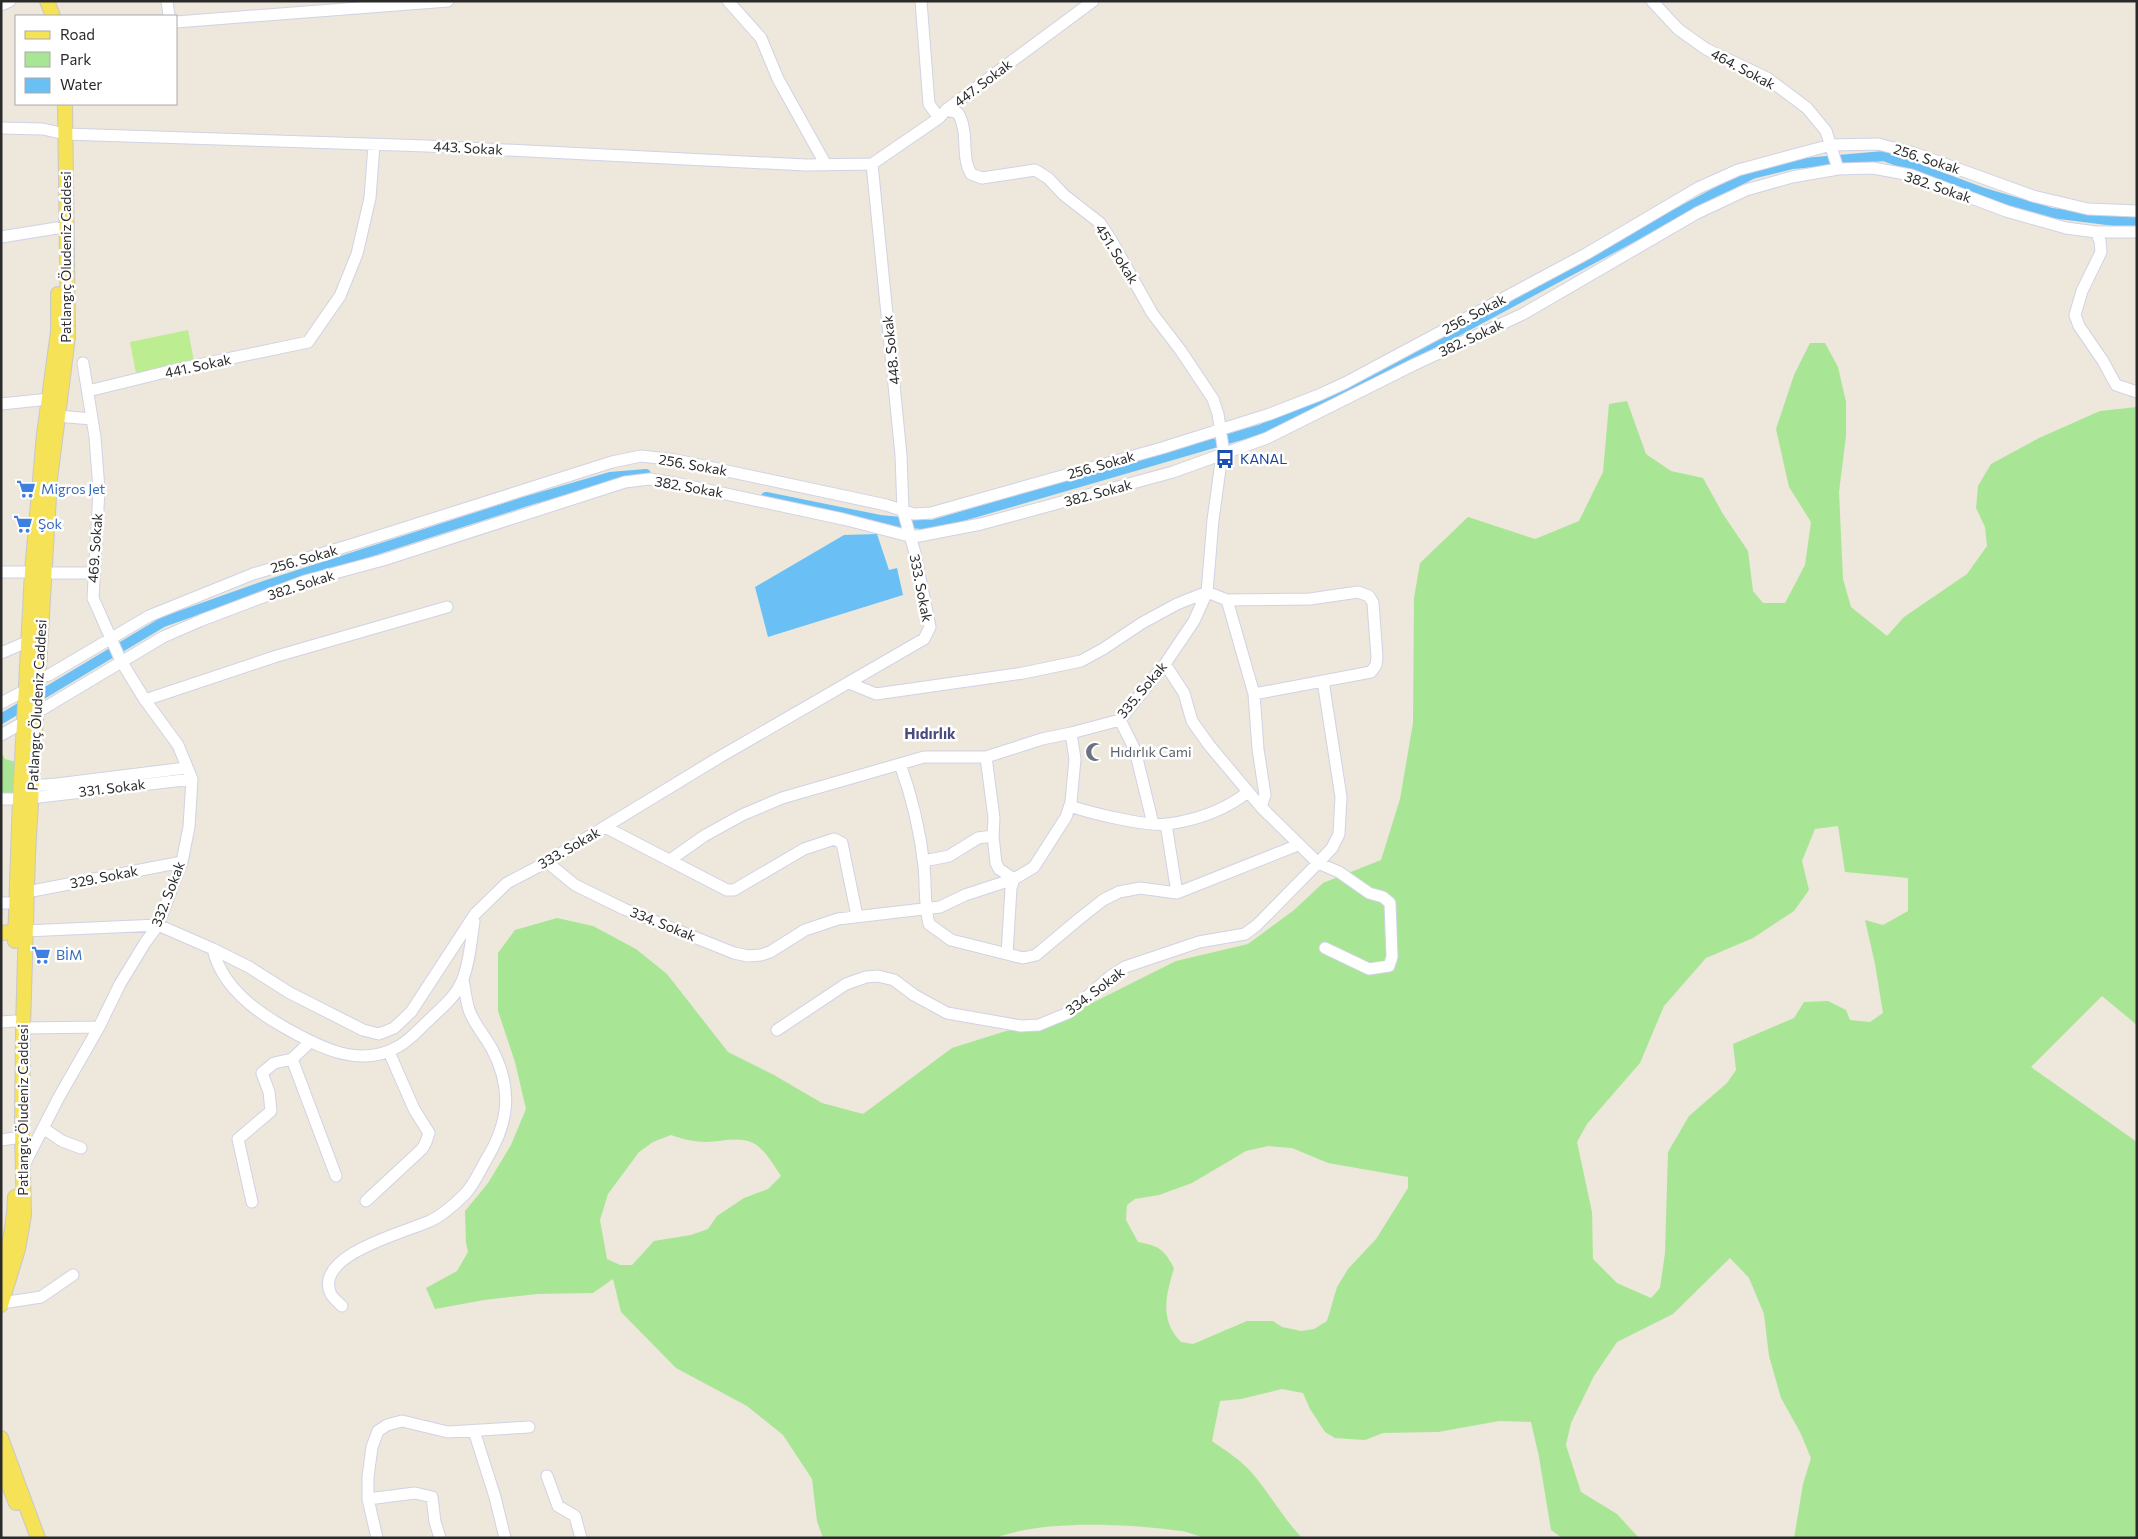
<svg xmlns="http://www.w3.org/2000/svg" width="2138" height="1539" viewBox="0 0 2138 1539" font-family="Commissioner,sans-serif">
<rect width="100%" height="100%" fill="#ede7dc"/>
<path fill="#a8e696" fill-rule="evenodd" d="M1810,343H1825L1838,367L1846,402V436L1839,492L1843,579L1851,607L1887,636L1904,617L1967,574L1987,546L1985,527L1976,508L1978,486L1991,464L2039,438L2100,411L2137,407V1025L2102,996L2031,1067L2137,1142V1538H1794L1803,1484L1811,1458L1800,1432L1781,1398L1769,1356L1764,1314L1749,1278L1730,1258L1673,1314L1617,1342L1594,1376L1571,1423L1566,1445L1581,1492L1617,1514L1639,1538H1562L1551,1530L1539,1457L1531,1422L1499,1421L1438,1432L1383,1433L1365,1440L1335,1438L1325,1432L1310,1409L1303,1393L1282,1389L1241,1399L1220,1401L1212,1441C1226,1451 1241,1460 1252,1473C1270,1494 1283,1518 1302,1538C1270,1538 1238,1539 1207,1538C1198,1537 1190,1532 1181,1531C1128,1524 1046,1519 995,1538H823L817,1521L812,1479L783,1435L747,1406L676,1368L621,1312L613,1279L593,1293L537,1294L484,1300L435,1309L426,1288L457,1271L468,1252L466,1243L465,1211L488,1183L511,1145L526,1109L515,1062L498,1011V953L515,930L557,918L593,926L636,949L667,974L728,1052L774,1075L822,1103L863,1114L952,1048L1006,1031L1048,1026L1068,1020L1088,1005L1176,961L1248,944L1294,910L1323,883L1381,860L1400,799L1413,723L1414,598L1420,563L1468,517L1535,539L1579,521L1603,472L1609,404L1627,401L1646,454L1671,471L1703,478L1723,514L1748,551L1753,591L1763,603H1785L1805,565L1811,522L1789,487L1776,429L1794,375ZM1838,826L1845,872L1908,878V911L1883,925L1865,920L1875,964L1883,1013L1870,1022L1850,1020L1846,1010L1828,1001L1804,1002L1794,1018L1733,1044L1736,1070L1727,1083L1689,1116L1668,1152L1665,1253L1660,1288L1651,1298L1617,1283L1593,1259L1592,1212L1577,1142L1587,1124L1640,1063L1664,1006L1706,958L1753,938L1794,911L1809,890L1802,861L1815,829ZM671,1135C682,1139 694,1142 706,1142C721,1142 738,1136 753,1143C764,1148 774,1166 781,1176L768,1189L744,1198L717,1216L708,1229L691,1235L654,1241L632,1265H620L607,1259L600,1220L608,1194L639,1152L653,1142ZM1268,1146L1292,1148L1328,1163L1408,1177V1188L1376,1239L1348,1269L1337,1287L1327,1321L1314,1329L1301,1331L1282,1327L1273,1321H1247L1193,1344L1181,1342C1159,1319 1166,1296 1174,1268C1164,1249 1159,1246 1138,1242L1126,1220L1127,1205L1135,1199L1159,1195L1192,1183L1246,1151Z
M1,752L5,759L16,762L13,795L1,796Z"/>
<path fill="#bcee91" d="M188,330L194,361L136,373L130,342Z"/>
<path fill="#6ac0f4" d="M877,534L889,570L897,568L903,595L768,637L755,587L844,535Z"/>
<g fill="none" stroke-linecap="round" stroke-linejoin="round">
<path stroke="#6ac0f4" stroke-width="10" d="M766,497L880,520L932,525L1262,429L1394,365L1717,192L1752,174L1793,164L1884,156L1981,192L2052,213L2123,222L2137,221
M1,719L163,622L267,585L527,501L610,477L646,474"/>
<g stroke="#d1d2e4" stroke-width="13">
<path id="minor" d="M167,1L169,16
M728,1L761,38L778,79L826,165
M921,1L929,104L939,118
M1652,1L1678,29L1706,49L1767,78L1807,108L1826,131L1838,169
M1,5L10,1
M176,22L448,1
M1,128L43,129L65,134L427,146L806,165L872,164
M872,164L939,118L946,110L1093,1
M2096,232L2100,241L2101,252L2082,291L2075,315L2079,326L2103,361L2116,385L2137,392
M1,237L57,228
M88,391L174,370L308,342L340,296L357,254L370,198L374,145
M1,404L49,399
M57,416L92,419
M1,572H32
M45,573H93
M1227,600L1254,694L1258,749L1265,795L1261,807
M1,653L29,641
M1165,664L1184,693L1192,721L1209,745L1261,807L1318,863L1339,872L1369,893L1383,897L1390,903L1392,957L1389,966L1369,969L1325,948
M38,677L49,675L149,616L253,574L354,544L612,462L641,456L676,460L886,505L914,514L931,513L1162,448L1270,414L1319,395L1345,383L1586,254L1698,188L1738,170L1831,145L1878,144L1914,153L2033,196L2088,209L2137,211
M849,683L876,694L1023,673L1081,661L1103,649L1142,623L1177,604L1207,592L1227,600L1310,599L1358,592L1369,596L1373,603L1377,657L1376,665L1371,672L1254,694
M145,700L277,656L447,607
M1,703L26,690
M36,713L163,637L202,620L305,581L383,560L625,482L650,479L675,483L843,519L909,536H919L981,524L1173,472L1267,438L1413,365L1523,314L1697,213L1746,190L1792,177L1838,169L1873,168L1911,175L2006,211L2066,228L2096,232H2137
M1120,720L1135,750L1153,824
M1,735L24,722
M986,757L994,818L993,836L996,863L999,869L1014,879L1011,888L1007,954
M900,764C912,797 920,830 924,866C926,886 924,905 929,924L951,940L1023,958L1036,955L1079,919L1103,900L1119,892L1140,888L1177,893L1298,845
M32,786L57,784L186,768
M31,798L192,779
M1,799H20
M1070,806C1091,813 1147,827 1168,824C1197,820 1225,810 1248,792
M1166,824L1177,893
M605,827L727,890H734L804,849L834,839L842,843L857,916
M670,860L704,836L742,815L782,798L924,757H986L1042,739L1071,733
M924,861L949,856L978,838L993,836
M547,862L575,885L624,909L734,953L748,956L761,955L770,952L805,930L838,919L940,907L965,895L1014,879L1034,867L1066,817L1071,802L1075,759L1071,733L1120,720L1165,664L1194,621L1207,592L1213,520L1223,447L1218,414L1213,399L1181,351L1152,313L1110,238L1100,223L1064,195L1048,178L1035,170L982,178L971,174C960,155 970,134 958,113L946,110
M27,892L182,862
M1,903H16
M25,931L158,925L213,949L249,967L290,993L363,1030L379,1034L394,1028L411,1012L475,914L507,883L547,862L718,758L924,639L930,627L915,553L903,511L901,455L872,164
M213,949C221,984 252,1009 282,1026C317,1046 360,1070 399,1046C410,1040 419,1029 428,1021C441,1008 455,998 462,981C470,963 471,939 474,921
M1,1022L15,1021
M23,1028L99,1027
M777,1030L846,984L866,977L878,976L894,980L914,995L947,1013L1021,1026L1039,1025L1068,1013L1111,976L1125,967L1199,942L1245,934L1257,925L1318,863L1332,848L1339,834L1341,797L1323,681
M292,1059L336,1176
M43,1128L62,1141L81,1148
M1,1140L15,1138
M23,1167L59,1097L99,1027L120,984L145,943L158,925L182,862L189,827L192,779L178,745L145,700L121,661L93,598L99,490L95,437L83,363
M366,1201L422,1149L426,1142L429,1133L414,1109L389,1052
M252,1202L238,1139L271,1111L269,1092L262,1073L274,1063L292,1059L310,1042
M2,1303L41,1297L73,1275
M342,1306C338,1302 331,1297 330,1292C316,1254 406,1232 430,1221C443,1215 456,1203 466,1193C474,1184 480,1171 486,1160C509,1123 513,1089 492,1049C485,1036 474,1024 469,1010C466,1000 465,990 463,980
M474,1431L495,1497L505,1538
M547,1476L558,1506L575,1516L581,1538
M368,1499L415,1493L432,1497L435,1522L440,1538
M377,1538L368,1499V1477L372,1447L378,1431L387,1425L402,1421L448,1432L529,1427"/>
</g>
<g stroke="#c8c8c8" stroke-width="16">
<path id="major" d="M47,1L53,16
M1,933L24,931
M15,941L20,799L32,572L44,434L58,332V294
M1,1272C10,1247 14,1224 15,1197
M1,1305L18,1249L24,1215L22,1132L23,1028L28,854L50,479L68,337L65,104
M1,1438L38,1538
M1,1466L16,1503"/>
</g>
<use href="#minor" stroke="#fff" stroke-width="11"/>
<use href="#major" stroke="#f6e257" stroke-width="14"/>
</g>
<defs>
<g id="bus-bare" transform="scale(1.5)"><path d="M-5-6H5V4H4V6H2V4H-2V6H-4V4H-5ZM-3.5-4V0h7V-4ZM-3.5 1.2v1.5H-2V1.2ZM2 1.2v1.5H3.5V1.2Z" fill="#1a4fb4" stroke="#fff" stroke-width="2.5" paint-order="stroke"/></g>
<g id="supermarket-bare" transform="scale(1.5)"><path d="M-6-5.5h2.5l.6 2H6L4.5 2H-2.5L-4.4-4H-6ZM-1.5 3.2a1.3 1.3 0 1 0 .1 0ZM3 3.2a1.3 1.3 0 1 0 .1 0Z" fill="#3f7fe0" stroke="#fff" stroke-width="2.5" paint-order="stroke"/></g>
<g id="mosque-bare" transform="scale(1.5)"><path d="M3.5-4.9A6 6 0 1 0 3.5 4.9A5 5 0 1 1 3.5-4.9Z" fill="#6b7280" stroke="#fff" stroke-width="2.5" paint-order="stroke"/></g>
</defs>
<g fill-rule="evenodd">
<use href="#bus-bare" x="1225" y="459"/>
<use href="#supermarket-bare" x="26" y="489"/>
<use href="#supermarket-bare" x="23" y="524"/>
<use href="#mosque-bare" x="1095" y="752"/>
<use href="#supermarket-bare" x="41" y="955"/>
</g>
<g text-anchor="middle" stroke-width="5" stroke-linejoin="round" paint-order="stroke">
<g font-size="14" fill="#2a2a2a" stroke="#fff">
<text transform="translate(1743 69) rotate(28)" y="5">464. Sokak</text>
<text transform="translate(983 83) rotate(-37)" y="5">447. Sokak</text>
<text transform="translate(468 148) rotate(3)" y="5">443. Sokak</text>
<text transform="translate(1927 159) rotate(18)" y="5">256. Sokak</text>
<text transform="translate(1938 187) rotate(19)" y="5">382. Sokak</text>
<text transform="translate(1117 254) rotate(58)" y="5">451. Sokak</text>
<text transform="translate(66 257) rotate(-90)" y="5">Patlangıç Öludeniz Caddesi</text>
<text transform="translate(1474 314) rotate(-28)" y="5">256. Sokak</text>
<text transform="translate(1471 338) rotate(-25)" y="5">382. Sokak</text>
<text transform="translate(891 350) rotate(-96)" y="5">448. Sokak</text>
<text transform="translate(198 366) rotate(-12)" y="5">441. Sokak</text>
<text transform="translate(693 465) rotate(10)" y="5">256. Sokak</text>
<text transform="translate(1101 465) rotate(-16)" y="5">256. Sokak</text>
<text transform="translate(689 487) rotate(10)" y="5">382. Sokak</text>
<text transform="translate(1098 493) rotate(-15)" y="5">382. Sokak</text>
<text transform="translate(95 548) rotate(-86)" y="5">469. Sokak</text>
<text transform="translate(304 559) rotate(-16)" y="5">256. Sokak</text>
<text transform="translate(301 585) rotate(-18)" y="5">382. Sokak</text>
<text transform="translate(921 588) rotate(79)" y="5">333. Sokak</text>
<text transform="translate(1142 690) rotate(-50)" y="5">335. Sokak</text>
<text transform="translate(37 705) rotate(-87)" y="5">Patlangıç Öludeniz Caddesi</text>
<text transform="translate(112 788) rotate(-7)" y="5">331. Sokak</text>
<text transform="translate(569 848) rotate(-30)" y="5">333. Sokak</text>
<text transform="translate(104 877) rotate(-11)" y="5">329. Sokak</text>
<text transform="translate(168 894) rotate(-69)" y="5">332. Sokak</text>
<text transform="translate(663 924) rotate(22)" y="5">334. Sokak</text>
<text transform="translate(1095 991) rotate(-37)" y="5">334. Sokak</text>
<text transform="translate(23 1110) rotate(-90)" y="5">Patlangıç Öludeniz Caddesi</text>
</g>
<g font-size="14" fill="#164399" stroke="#fff" text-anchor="start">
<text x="1240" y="464">KANAL</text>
</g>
<g font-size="14" fill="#366cbe" stroke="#fff" text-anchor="start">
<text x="41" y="494">Migros Jet</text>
<text x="38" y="529">Şok</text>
<text x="56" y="960">BİM</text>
</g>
<g font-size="14" fill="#5b616d" stroke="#fff" text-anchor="start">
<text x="1110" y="757">Hıdırlık Cami</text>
</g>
<g font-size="15" font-weight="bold" fill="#494c7d" stroke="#fff">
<text x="930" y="739">Hıdırlık</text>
</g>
</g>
<rect width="2138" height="1539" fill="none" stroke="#2a2a2a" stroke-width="5"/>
<rect x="15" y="15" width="162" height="90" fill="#ffffff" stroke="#aaaaaa"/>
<rect x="25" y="31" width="25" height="8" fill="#f6e257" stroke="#aaaaaa"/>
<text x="60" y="40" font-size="15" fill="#2a2a2a">Road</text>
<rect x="25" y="52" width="25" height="15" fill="#a8e696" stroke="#aaaaaa"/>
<text x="60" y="65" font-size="15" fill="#2a2a2a">Park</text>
<rect x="25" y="78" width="25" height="15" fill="#6ac0f4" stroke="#aaaaaa"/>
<text x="60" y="90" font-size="15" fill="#2a2a2a">Water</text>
</svg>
